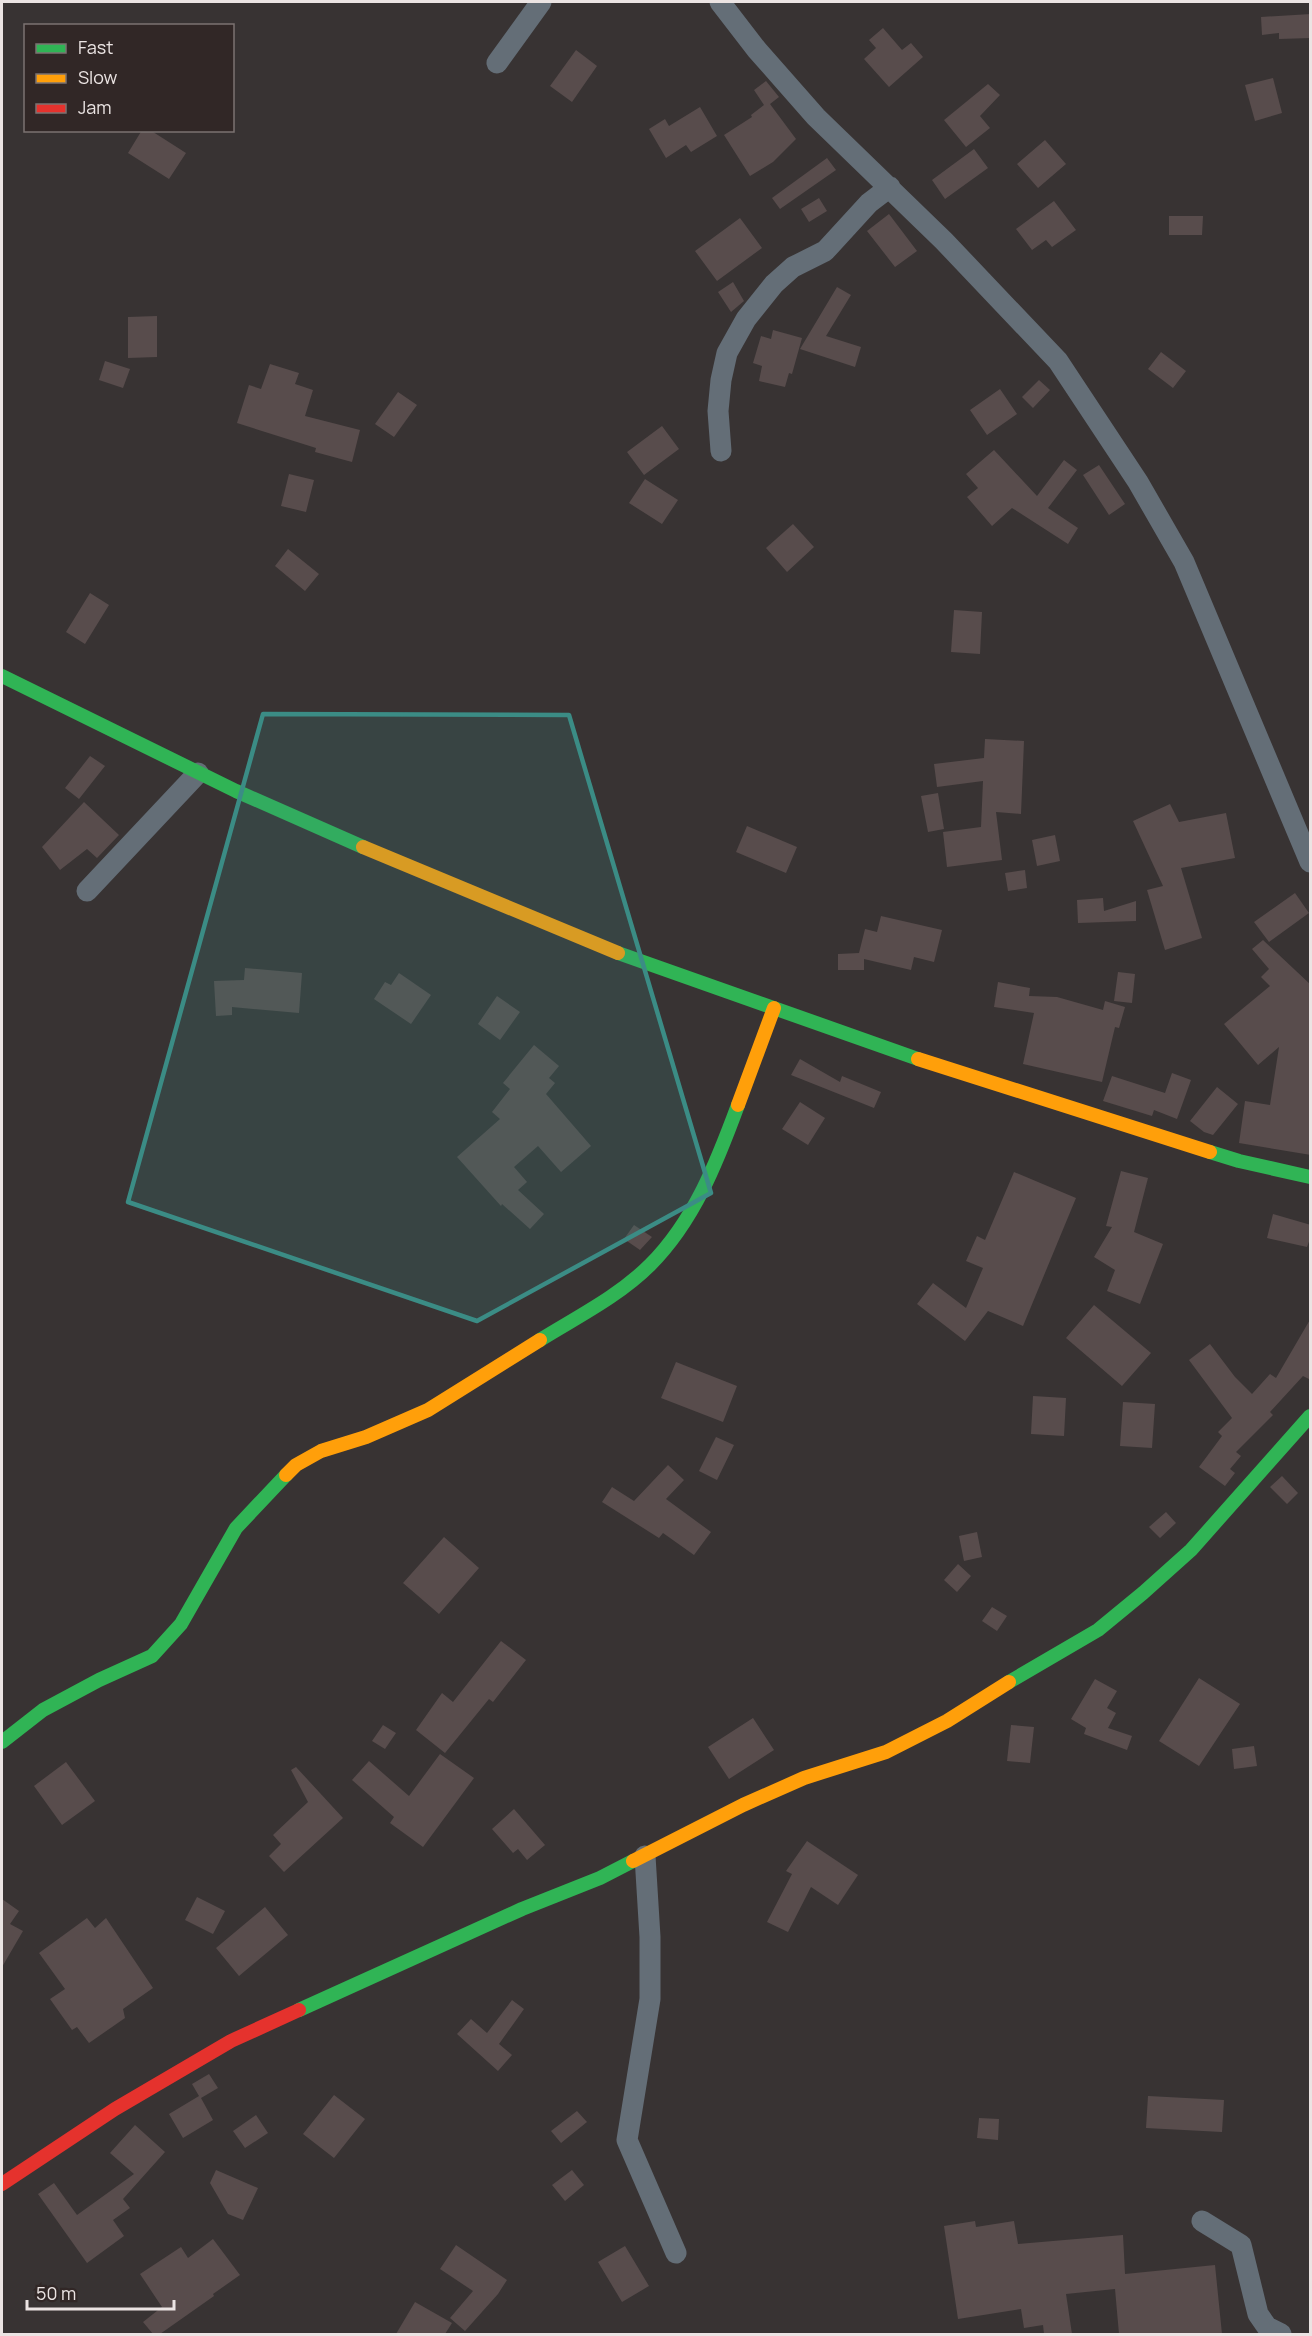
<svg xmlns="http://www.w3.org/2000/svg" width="1312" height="2336" viewBox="0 0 1312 2336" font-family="Manrope,sans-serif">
<rect width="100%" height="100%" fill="#383333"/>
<path fill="#584c4c" d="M1311,14V38L1279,39V33L1262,35L1261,17Z
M883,28L902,50L911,43L923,57L889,87L864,59L876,48L869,40Z
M576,50L597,66L572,102L550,86Z
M1273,78L1282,113L1255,121L1245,85Z
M766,81L779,97L770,104L796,139L773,162L750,176L724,135L752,117L751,115L764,105L754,90Z
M988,84L1000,95L980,116L990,128L966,147L944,120Z
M700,107L717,136L691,152L686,145L666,158L649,129L665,119L669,126Z
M142,130H150L186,153L169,179L128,153Z
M1045,140L1066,164L1038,188L1017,164Z
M974,149L988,168L945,199L932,180Z
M827,158L836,170L780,209L772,198Z
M819,198L827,211L809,222L801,209Z
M1054,201L1076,230L1052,247L1046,240L1032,250L1016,229Z
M889,214L917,251L895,267L867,231Z
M1169,216H1203L1202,235H1169Z
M740,218L762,248L717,281L695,251Z
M733,282L744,301L731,312L718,292Z
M837,287L851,295L826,336L861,347L855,367L800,349Z
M157,316V357L128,358V317Z
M773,330L802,338L792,374L789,373L785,387L759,381L762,366L753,363L761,336L771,339Z
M1161,352L1186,371L1173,388L1148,369Z
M105,361L130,369L123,388L99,380Z
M270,364L299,373L295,384L313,390L305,416L360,430L352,462L315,452L316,448L237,423L249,385L261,389Z
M1039,380L1050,390L1033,408L1022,397Z
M1000,389L1017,414L987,435L970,410Z
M398,392L417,405L394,437L375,424Z
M662,426L679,449L644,475L627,452Z
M994,450L1037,496L1064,460L1077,470L1048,508L1078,528L1068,544L1012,508L992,526L967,497L978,488L966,474Z
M1099,465L1125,504L1109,515L1083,475Z
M289,474L314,480L306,512L281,506Z
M645,479L678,500L662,524L629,503Z
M793,524L814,547L787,572L766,548Z
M288,549L319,574L305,591L275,566Z
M90,593L109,605L85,644L66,632Z
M954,610L982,612L980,654L951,652Z
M985,739L1024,741L1021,814L996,812L1002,860L947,867L943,832L981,827L983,781L937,787L934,764L984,758Z
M90,756L105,766L79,799L65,788Z
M938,793L944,829L928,832L921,796Z
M84,802L119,835L97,858L87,849L60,870L42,847Z
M1170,804L1179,822L1226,813L1235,858L1181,868L1202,938L1165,950L1147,890L1163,886L1133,821Z
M747,826L797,847L786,873L736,852Z
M1055,835L1060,861L1037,866L1032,840Z
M1025,870L1027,888L1008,891L1005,873Z
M1295,893L1309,913L1269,942L1254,922Z
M1103,898L1104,911L1136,901V921L1078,923L1077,900Z
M881,916L942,930L934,962L914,957L911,970L864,959V970H838V954L859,953L865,929L877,932Z
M1263,940L1311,985V1155L1239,1143L1245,1101L1270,1105L1279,1047L1258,1065L1224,1024L1270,986L1261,977L1269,969L1252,949Z
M245,968L302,973L299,1013L232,1007V1015L216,1016L214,981L244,980Z
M1118,972L1135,974L1132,1003L1114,1001Z
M399,973L431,995L411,1024L374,999L385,982L391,985Z
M998,982L1030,988L1029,996L1057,997L1103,1010L1105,1001L1125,1007L1119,1028L1115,1027L1102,1082L1023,1064L1034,1013L994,1007Z
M497,996L520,1012L500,1040L478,1024Z
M534,1045L559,1066L549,1078L555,1083L546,1094L591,1146L561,1172L538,1146L514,1167L527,1182L518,1190L544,1214L530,1229L502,1204L501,1206L457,1157L500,1119L492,1112L510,1089L503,1083Z
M800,1059L840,1082L842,1076L881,1092L874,1108L791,1075Z
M1172,1073L1191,1080L1177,1119L1154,1110L1152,1116L1103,1101L1112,1076L1165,1093Z
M1217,1087L1238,1104L1213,1135L1204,1132L1190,1121Z
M800,1102L825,1118L808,1145L782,1129Z
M1121,1171L1148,1178L1134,1232L1163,1244L1140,1304L1107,1291L1115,1270L1094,1257L1112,1227L1106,1226Z
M1014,1172L1076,1198L1023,1326L988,1311L965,1341L917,1304L933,1283L966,1308L983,1268L966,1261L977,1236L985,1240Z
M1273,1214L1311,1225V1236L1307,1247L1267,1238Z
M634,1225L652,1237L640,1250L624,1239Z
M1094,1305L1151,1353L1122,1386L1066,1338Z
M1311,1318V1380L1303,1376L1270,1412L1273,1415L1236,1452L1241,1456L1230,1469L1235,1473L1225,1486L1199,1467L1222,1436L1218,1432L1232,1418L1189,1360L1210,1344L1235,1377L1252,1394L1270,1374L1276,1378Z
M676,1362L737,1386L723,1422L661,1398Z
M1033,1396L1066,1398L1064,1436L1031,1434Z
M1123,1402L1155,1404L1152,1448L1120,1446Z
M716,1437L734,1445L717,1480L699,1471Z
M668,1465L684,1480L666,1499L711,1532L694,1555L663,1533L659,1538L602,1502L612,1487L634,1501Z
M1282,1476L1298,1493L1287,1504L1270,1487Z
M1166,1512L1176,1523L1160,1538L1149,1527Z
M977,1532L982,1557L964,1561L959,1536Z
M444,1537L479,1568L439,1614L403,1583Z
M958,1564L971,1576L957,1592L944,1580Z
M992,1607L1007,1616L997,1631L982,1621Z
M501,1641L526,1660L493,1702L489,1699L445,1753L416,1730L442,1693L453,1702Z
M1199,1678L1240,1704L1199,1766L1159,1741Z
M1095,1679L1117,1691L1107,1708L1116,1713L1108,1728L1132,1736L1127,1750L1084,1734L1086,1728L1071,1719Z
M753,1718L774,1750L729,1779L708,1747Z
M383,1725L396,1733L385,1749L372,1741Z
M1011,1725L1034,1727L1030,1763L1007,1761Z
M1254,1746L1257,1766L1234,1769L1232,1749Z
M440,1754L474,1778L423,1847L390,1823L394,1817L352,1780L369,1761L409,1796Z
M66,1762L95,1801L62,1825L34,1786Z
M296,1767L343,1818L284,1872L269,1856L281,1844L273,1835L308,1802L291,1770Z
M514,1809L545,1845L527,1860L518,1849L513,1853L492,1829Z
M807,1841L858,1875L838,1905L811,1887L788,1932L767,1922L792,1874L786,1871Z
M197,1897L225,1911L213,1934L185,1920Z
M2,1899L19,1911L10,1924L23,1931L2,1967Z
M265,1907L288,1935L239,1976L216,1948Z
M87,1918L95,1928L106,1918L153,1988L123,2009L125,2018L89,2043L77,2027L72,2030L50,1999L65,1989L39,1953Z
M512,2000L524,2009L499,2044L512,2055L498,2071L457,2034L471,2019L487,2033Z
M209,2074L218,2088L201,2098L213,2120L183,2138L169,2114L199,2096L192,2084Z
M334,2095L365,2119L334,2158L303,2134Z
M1148,2096L1224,2100L1222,2132L1146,2128Z
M577,2111L587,2122L561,2143L551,2131Z
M256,2115L268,2133L245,2148L233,2131Z
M979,2118L999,2119L998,2140L977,2138Z
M135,2125L165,2152L123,2199L130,2208L113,2220L124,2236L87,2263L38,2194L54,2183L77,2215L134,2174L110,2153Z
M216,2170L258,2188L243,2220L228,2214L210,2183Z
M572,2170L584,2185L565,2201L552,2185Z
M975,2221L976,2227L1014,2221L1018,2244L1123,2235L1125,2274L1215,2265L1222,2334H1119L1115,2289L1066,2294L1072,2334H1044L1043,2325L1024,2328L1021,2309L958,2319L944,2226Z
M213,2239L240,2275L213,2294L214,2296L160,2334H153L143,2322L162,2307L140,2274L181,2247L188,2258Z
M456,2245L507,2280L498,2294L465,2331L450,2318L473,2291L440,2269Z
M625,2246L649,2286L622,2302L598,2262Z
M415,2302L452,2323L445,2334H396Z"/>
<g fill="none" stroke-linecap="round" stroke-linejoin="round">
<path stroke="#646e77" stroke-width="21" d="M720,2L757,50L816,117L944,241L1058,361L1138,482L1184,562L1310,862
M497,63L541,2
M721,451L718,411L721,380L727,353L746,319L774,284L793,267L825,251L869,203L890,187
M87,891L198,773
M645,1856L650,1937V1999L627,2140L676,2253
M1202,2221L1241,2245L1258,2314L1267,2327L1281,2334"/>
<path stroke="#30b455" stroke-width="14" d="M2,676L236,791L363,847
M618,953L918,1059
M1210,1152L1239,1161L1310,1177
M540,1340C577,1317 619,1296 650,1265C694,1221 717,1162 738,1105
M1009,1682L1098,1630L1143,1593L1191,1550L1310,1416
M2,1742L43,1710L99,1680L152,1656L181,1624L236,1528L286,1475
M299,2010L522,1909L600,1878L633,1861"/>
<path stroke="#ff9f0a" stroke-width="14" d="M363,847L618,953
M918,1059L1210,1152
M738,1105L774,1008
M286,1475L296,1465L321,1451L366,1437L428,1410L540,1340
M633,1861L743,1805L804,1778L886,1752L947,1721L1009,1682"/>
<path stroke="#e5322d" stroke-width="14" d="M2,2184L115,2109L231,2041L299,2010"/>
</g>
<path fill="#3b8c85" fill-opacity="0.2" stroke="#3b8c85" stroke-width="4.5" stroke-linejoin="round" d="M263,714L569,715L711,1193L477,1321L128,1202Z"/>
<rect width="1312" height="2336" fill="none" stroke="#ebe4e3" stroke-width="6"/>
<rect x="24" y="24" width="210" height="108" fill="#312726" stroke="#7b7372" stroke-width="1.5"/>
<rect x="36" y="44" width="30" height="9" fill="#30b455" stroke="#7b7372" stroke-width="1.5"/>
<text x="78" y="54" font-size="18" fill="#ebe4e3">Fast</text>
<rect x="36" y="74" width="30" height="9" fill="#ff9f0a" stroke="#7b7372" stroke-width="1.5"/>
<text x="78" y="84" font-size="18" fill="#ebe4e3">Slow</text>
<rect x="36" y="104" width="30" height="9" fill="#e5322d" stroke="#7b7372" stroke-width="1.5"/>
<text x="78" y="114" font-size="18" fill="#ebe4e3">Jam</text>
<path d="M27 2300v9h147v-9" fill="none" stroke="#ebe4e3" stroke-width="3"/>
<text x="36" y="2300" font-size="18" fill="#ebe4e3" stroke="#312726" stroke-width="4.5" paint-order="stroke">50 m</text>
</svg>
